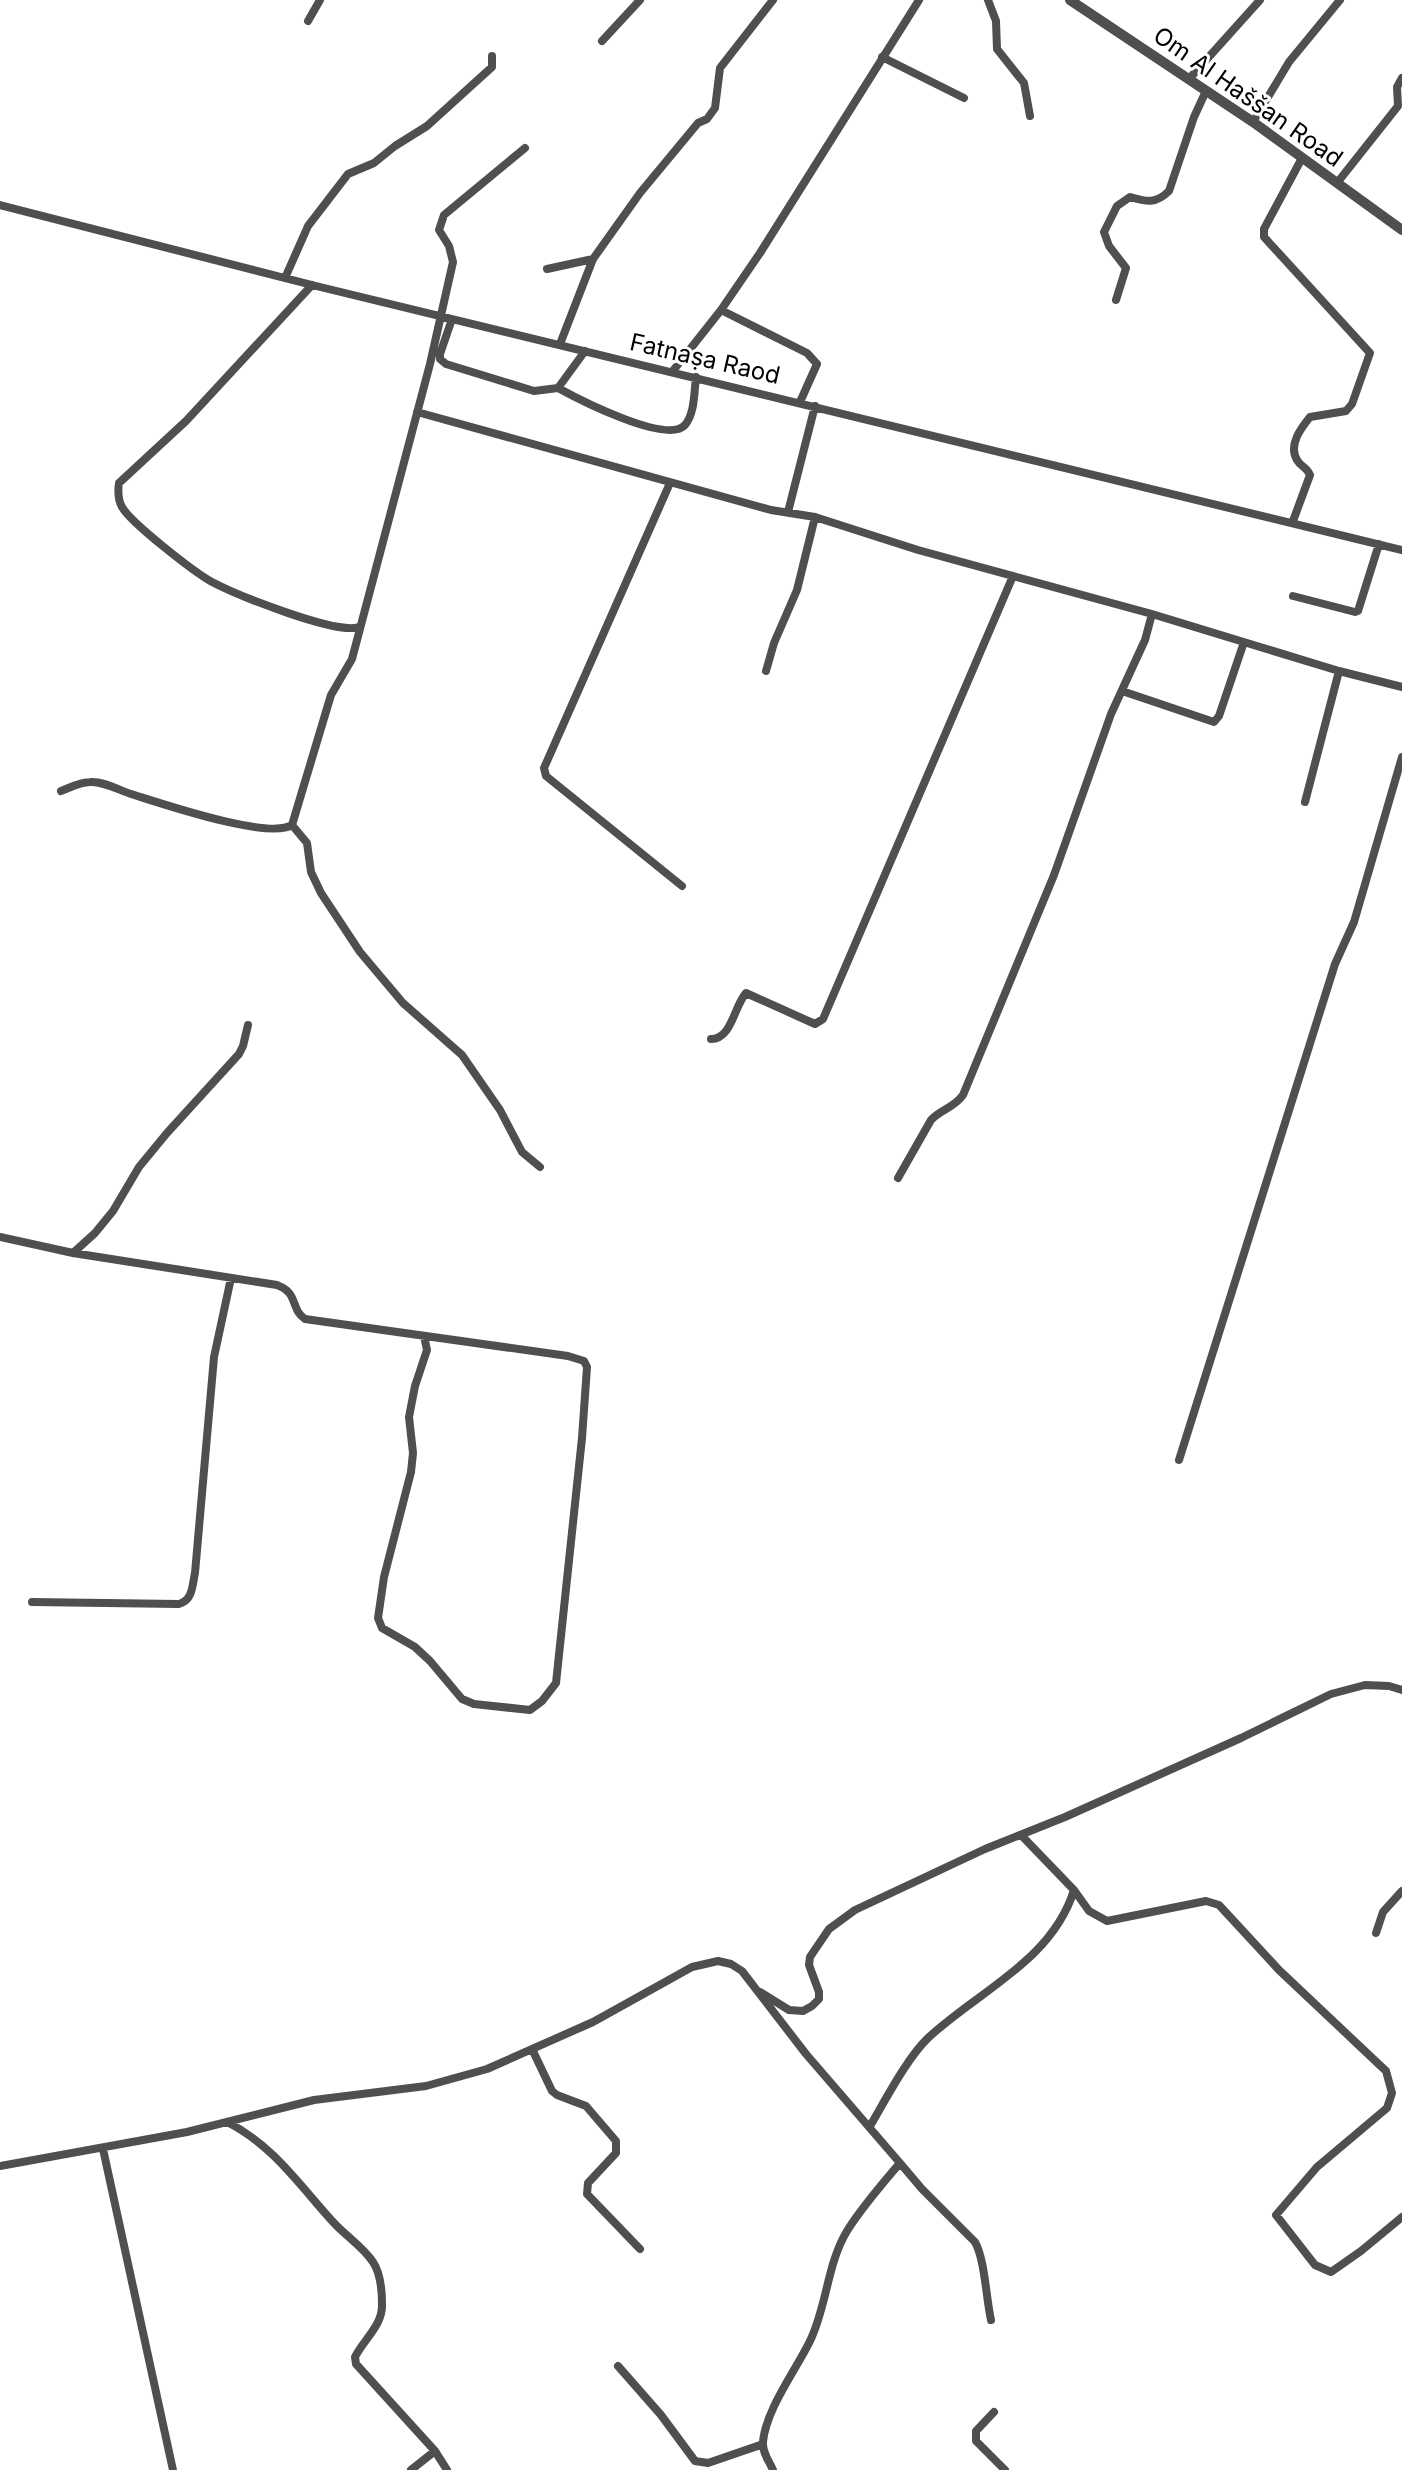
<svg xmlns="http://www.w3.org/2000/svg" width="1402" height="2470" viewBox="0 0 1402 2470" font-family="Inter,sans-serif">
<rect width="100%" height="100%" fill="#fff"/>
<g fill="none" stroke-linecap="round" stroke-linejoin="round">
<path stroke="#4f4f4f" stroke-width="8" d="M988,0L996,21L997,49L1024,83L1030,116
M308,21L320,0
M602,41L640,0
M882,57L964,98
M1189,79L1260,0
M1253,122L1289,62L1340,0
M1337,183L1398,106L1397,87L1402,78
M0,205L312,285L1402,550
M547,269L593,259
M285,278L308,226L348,174L374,163L395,146L427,126L492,67V56
M312,285L186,421L119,483C118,490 118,500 122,507C131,523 194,572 212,582C237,595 336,635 359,627
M1116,300L1126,268L1109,246L1104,232L1117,206L1130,197C1147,202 1156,204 1169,191L1194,117L1206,91
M721,310L807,353L817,364L800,402
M452,319L440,354V359L446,364L534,391L558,388L585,351
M560,344L593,259L640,193L698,123L707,119L715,108L720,68L773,0
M672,372L721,310L760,253L919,0
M558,388C578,399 667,445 685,425C695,413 694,392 696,377
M417,412L771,510L815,517L918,550L1152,614L1339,671L1402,687
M670,483L544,768L546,776L682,886
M788,512L815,406
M1293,521L1310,475C1307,467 1301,467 1297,460C1288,445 1301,428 1310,417L1346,411L1352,404L1370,353L1264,237V229L1302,158
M1293,596L1355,612L1358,611L1379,544
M766,671L774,643L797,590L815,517
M1122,691L1214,722L1219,716L1244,642
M61,791C69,788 80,782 90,782C103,781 119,790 131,794C160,803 268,840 292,825L331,695L352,659L430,364L453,262L449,246L439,230L444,215L525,148
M1305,802L1339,671
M292,825L307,843L311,872L321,893L360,952L403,1003L462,1055L500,1110L522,1152L540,1167
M711,1039C732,1039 734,1006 746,993L815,1024L823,1019L1013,576
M898,1178L931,1120C941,1109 954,1108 963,1095L1054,875L1111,714L1145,640L1152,614
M0,1237L73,1253L277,1285C299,1293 290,1309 305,1319L568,1356L584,1361L587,1367L582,1438L556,1683L542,1701L530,1710L474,1704L462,1699L430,1661L415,1647L382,1628L378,1618L384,1577L411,1472L413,1453L409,1417L415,1386L427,1350L424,1336
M73,1253L95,1233L113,1211L139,1167L167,1133L239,1054L243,1046L248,1025
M1179,1460L1335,964L1354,922L1402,757
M32,1602L179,1604C193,1600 192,1586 195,1573L214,1357L231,1278
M1074,1890L1089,1911L1107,1921L1206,1901L1219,1905L1279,1970L1386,2071L1392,2093L1387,2108L1317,2167L1276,2215L1315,2265L1331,2272L1361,2251L1402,2217
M1376,1933L1383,1912L1402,1891
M760,1992L789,2010L803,2011L812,2006L819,1999V1992L809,1965L810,1957L829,1929L855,1910L985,1849L1065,1817L1241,1738L1331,1694L1365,1685L1389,1686L1402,1690
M532,2049L552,2091L557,2095L586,2106L616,2141V2153L588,2183L587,2194L640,2249
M227,2122C273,2145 300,2186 334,2223C346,2236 363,2247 373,2262C381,2274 382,2290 382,2304C383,2325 364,2339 355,2357L356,2364L435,2451
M870,2126C885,2101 907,2058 928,2038C978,1991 1052,1961 1074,1890L1021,1835
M103,2149L173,2470
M900,2163L922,2189L975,2242C985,2260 986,2298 991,2320
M0,2166L187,2132L314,2100L426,2086L487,2069L593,2022L692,1967L718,1961L731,1964L742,1971L806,2054L900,2163C882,2184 862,2207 847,2231C827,2264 827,2306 810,2341C796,2370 766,2409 763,2442C762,2452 769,2461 773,2470
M618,2366L661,2415L695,2461L708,2463L763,2444
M994,2412L976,2431V2441L1005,2470
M411,2470L435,2451L447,2470"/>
<path stroke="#4f4f4f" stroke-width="10" d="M1070,0L1253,122L1402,230"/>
</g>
<g text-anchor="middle" stroke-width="6" stroke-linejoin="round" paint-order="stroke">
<g font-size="24" fill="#000" stroke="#fff">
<text transform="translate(1248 97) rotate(35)" y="8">Om Al Haššan Road</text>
<text transform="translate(705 359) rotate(13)" y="8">Fatnaṣa Raod</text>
</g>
</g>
</svg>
